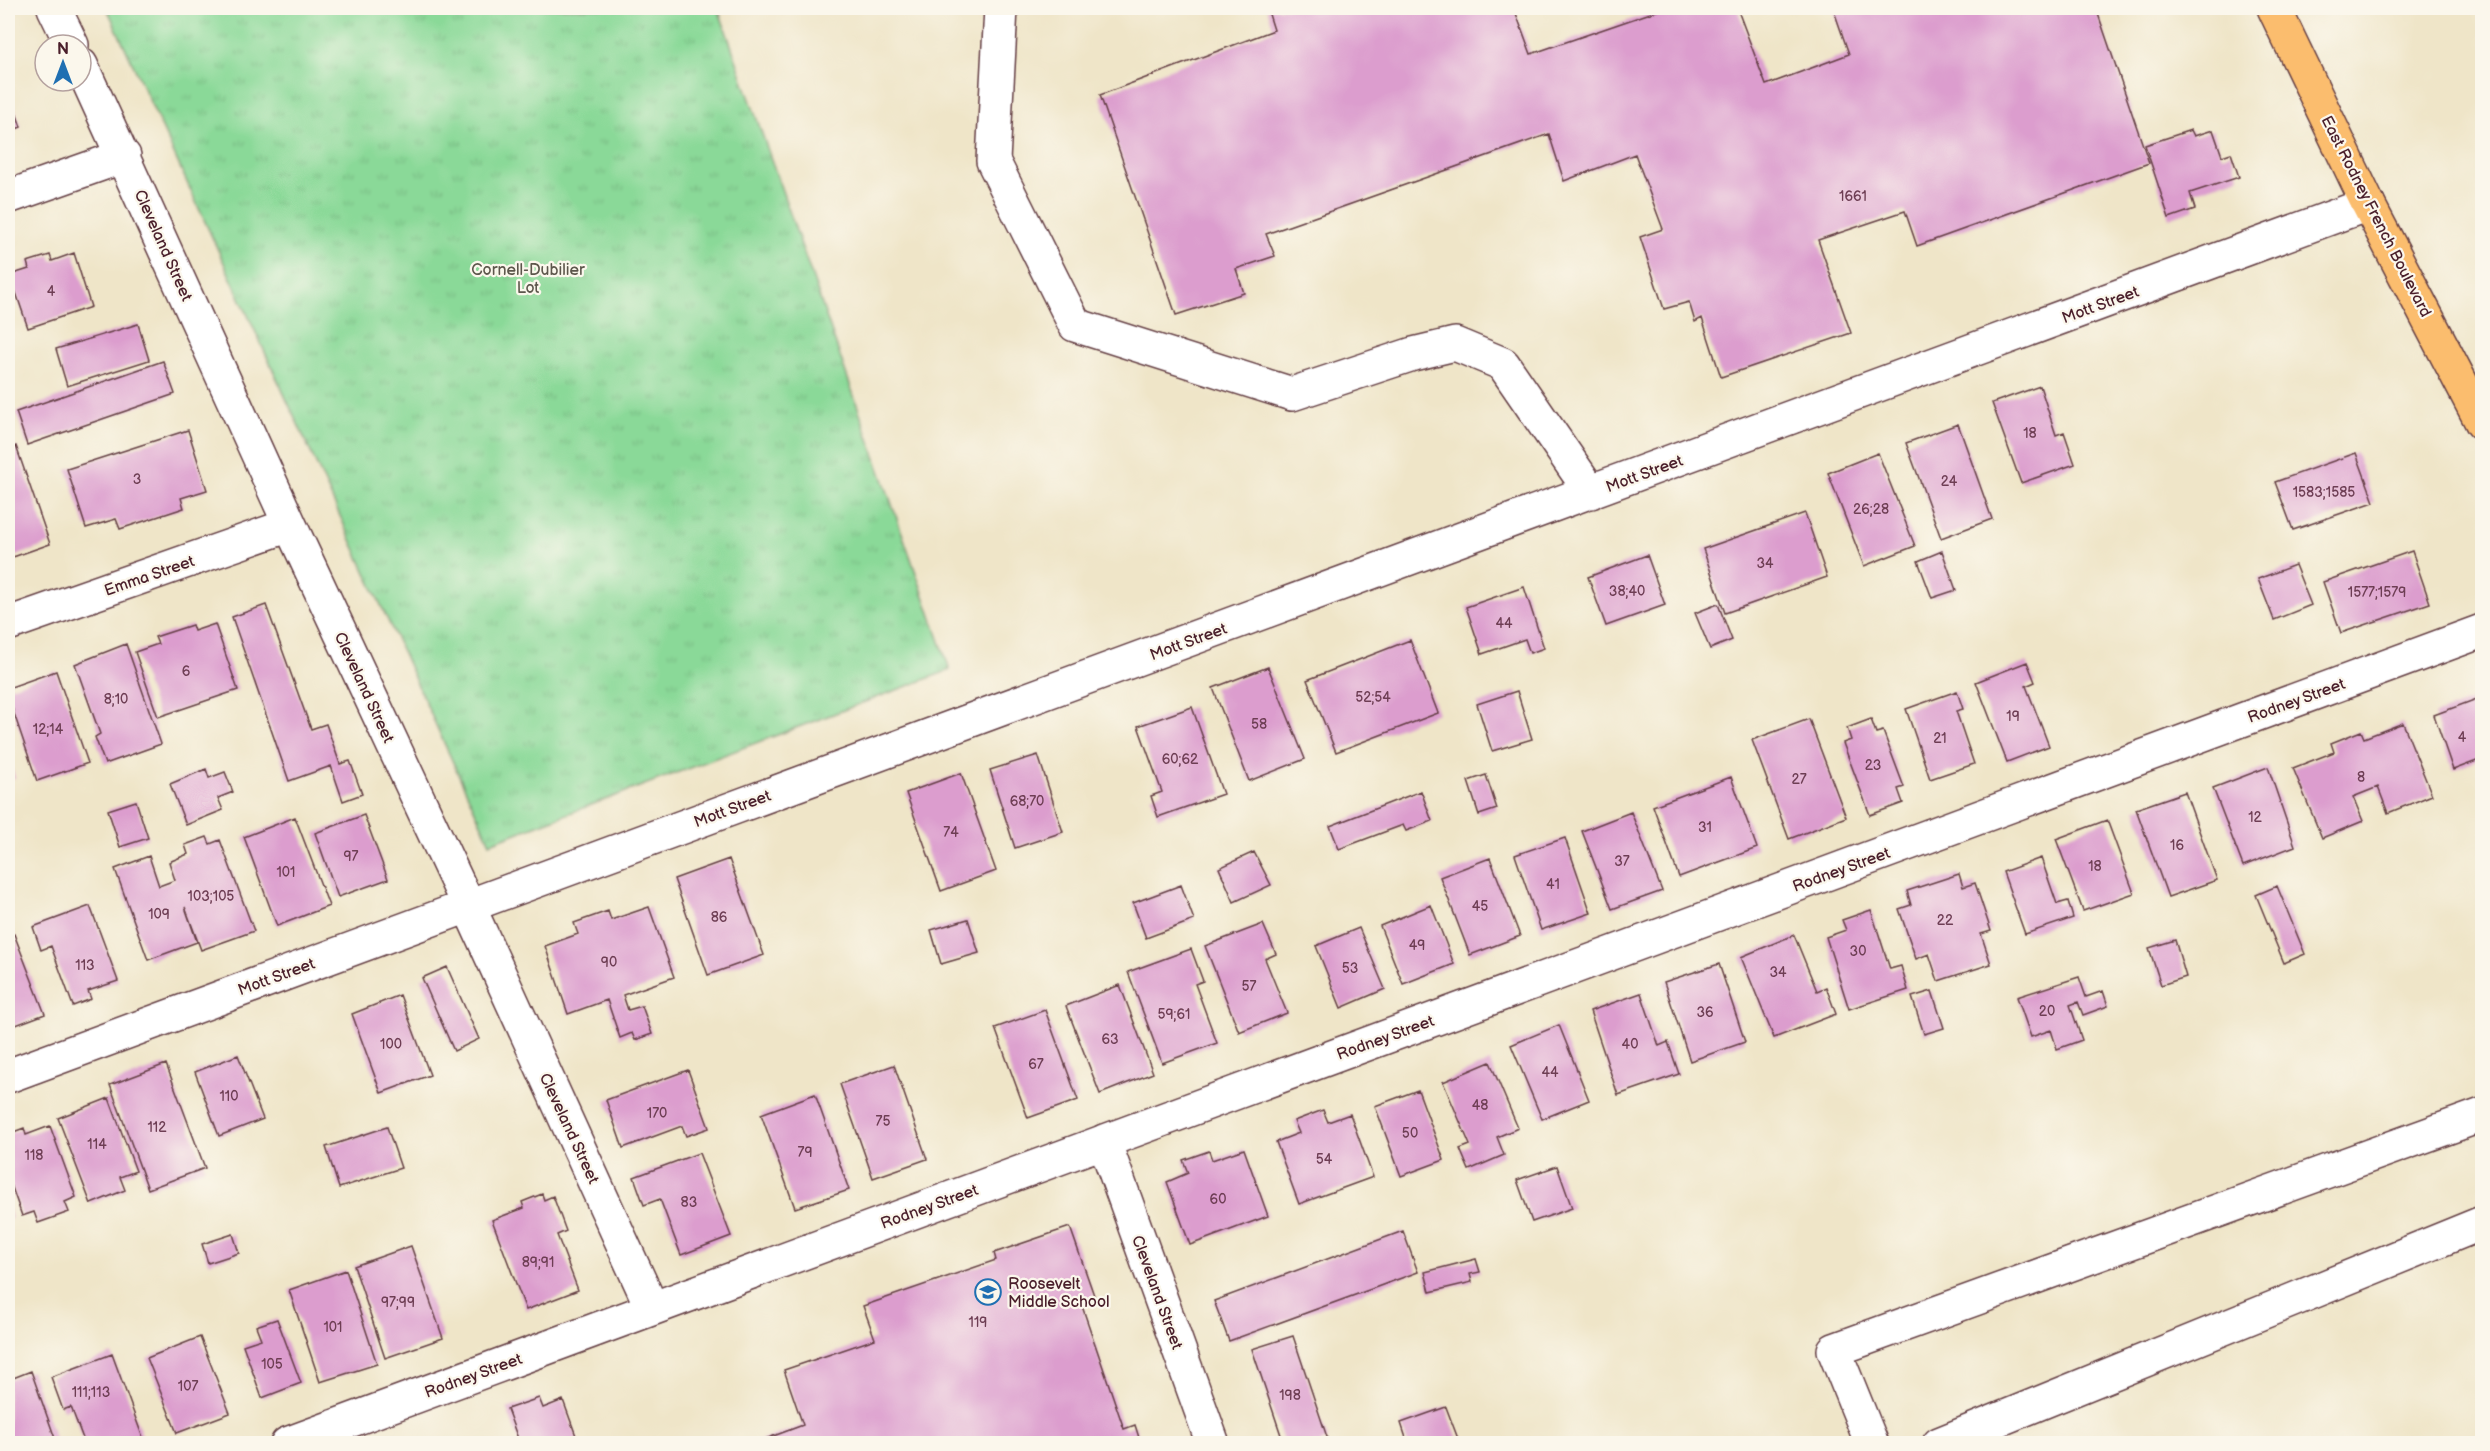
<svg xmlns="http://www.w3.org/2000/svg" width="2490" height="1451" viewBox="0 0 2490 1451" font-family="'Balsamiq Sans',sans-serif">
<defs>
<pattern id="park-tufts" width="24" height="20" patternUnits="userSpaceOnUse" patternTransform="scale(1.5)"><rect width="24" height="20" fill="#8ad998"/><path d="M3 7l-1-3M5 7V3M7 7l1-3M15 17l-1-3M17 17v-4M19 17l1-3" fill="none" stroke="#79ba83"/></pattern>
</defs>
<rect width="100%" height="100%" fill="#fbf7ec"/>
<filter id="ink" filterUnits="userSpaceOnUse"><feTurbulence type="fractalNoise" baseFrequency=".0167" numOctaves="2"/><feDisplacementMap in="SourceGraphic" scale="12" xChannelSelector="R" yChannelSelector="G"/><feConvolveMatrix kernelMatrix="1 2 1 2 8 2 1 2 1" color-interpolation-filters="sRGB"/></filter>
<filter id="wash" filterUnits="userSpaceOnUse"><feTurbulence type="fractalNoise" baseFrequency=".008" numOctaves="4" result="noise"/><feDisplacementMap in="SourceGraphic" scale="24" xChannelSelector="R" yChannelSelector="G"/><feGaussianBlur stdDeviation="1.35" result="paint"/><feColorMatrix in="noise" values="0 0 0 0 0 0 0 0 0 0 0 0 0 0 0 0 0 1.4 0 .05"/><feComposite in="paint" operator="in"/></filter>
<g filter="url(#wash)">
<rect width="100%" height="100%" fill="#efe5c8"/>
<path fill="url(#park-tufts)" stroke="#6a7c62" stroke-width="1.5" d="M107,8H718L950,670L490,843Z"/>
<g id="blocks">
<path fill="#dc9dce" d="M1267,8H1514L1531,54L1665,8H1737L1766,85L1849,54L1833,8H2096L2149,163L1917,246L1905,211L1818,240L1851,333L1721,377L1702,318L1695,322L1689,302L1664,309L1640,237L1663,229L1635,154L1564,181L1549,134L1266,234L1275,256L1236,269L1244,293L1176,315L1100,95L1274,30Z
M8,89L21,127L8,132Z
M2191,130L2194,136L2213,130L2222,156L2231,153L2239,177L2190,193L2195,209L2169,218L2145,145Z
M74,253L91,307L28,328L10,275L29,269L27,262L50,255L52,261Z
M138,324L149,360L67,386L56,349Z
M163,361L175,394L27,445L16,412Z
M2040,386L2056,435L2064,432L2075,464L2021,483L1992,403Z
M1958,424L1992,519L1941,538L1906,443Z
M188,430L207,490L181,498L184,508L120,529L116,519L86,528L67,469Z
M16,446L50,544L13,557L8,544V449Z
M1878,453L1915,546L1864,566L1828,473Z
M2356,453L2374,502L2293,530L2275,482Z
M1805,513L1827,577L1725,613L1703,549Z
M1942,551L1956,590L1932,598L1918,561Z
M2412,551L2430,603L2341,633L2323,582Z
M1647,555L1665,605L1606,626L1588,577Z
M2295,565L2311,605L2274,620L2258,579Z
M1524,587L1544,648L1530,653L1525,639L1482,654L1466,607Z
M1718,604L1732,640L1710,649L1695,613Z
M266,605L311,729L326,724L340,764L350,761L362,794L343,801L331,766L289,781L232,617Z
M215,624L238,690L158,717L135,652L158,644L155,637L192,625L194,631Z
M1410,640L1438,713L1336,752L1307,680Z
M126,644L161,744L105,764L95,737L100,734L75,664Z
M2027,662L2035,682L2026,686L2049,746L2007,762L1976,682Z
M1268,667L1305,759L1249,781L1213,688Z
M56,671L88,763L37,781L8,696V688Z
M1517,691L1532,739L1492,751L1477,704Z
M1957,691L1963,709L1956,711L1974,764L1930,779L1906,709Z
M2482,697V759L2453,770L2434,715Z
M1192,707L1223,794L1158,817L1151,796L1162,792L1138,726Z
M1809,719L1846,817L1789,839L1752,740Z
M1871,719L1876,733L1883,731L1904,787L1898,789L1903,803L1870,815L1843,743L1851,740L1847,728Z
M2403,723L2432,795L2388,813L2378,787L2353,797L2363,821L2322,838L2293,768L2334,752L2331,743L2361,731L2364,738Z
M1038,755L1063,832L1015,848L990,770Z
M8,757L15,778L8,781Z
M2268,767L2295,846L2243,866L2213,788Z
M206,769L209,778L225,772L233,792L218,798L223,810L186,825L170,784Z
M961,773L996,871L941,891L906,793Z
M1486,775L1497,809L1479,815L1468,781Z
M1731,777L1757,848L1679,877L1653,806Z
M1421,791L1432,821L1406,831L1403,825L1339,849L1330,826Z
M2185,792L2217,880L2168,897L2136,809Z
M136,801L148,838L120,847L108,810Z
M1631,812L1662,891L1612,909L1582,831Z
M364,815L388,879L338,897L315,833Z
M295,817L329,906L277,926L244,837Z
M2107,820L2134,893L2083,911L2056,839Z
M207,837L210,844L220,840L254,931L201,950L185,907L197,942L148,960L115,869L149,856L159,886L175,880L169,862L188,854L185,845Z
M1565,838L1591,913L1541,930L1515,855Z
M1254,852L1271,885L1234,902L1219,868Z
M1490,858L1520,936L1470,955L1440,877Z
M2041,858L2057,904L2068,901L2073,918L2025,934L2003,872Z
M729,859L764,955L708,975L674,879Z
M1959,874L1963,887L1975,883L1991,931L1981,934L1991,964L1938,981L1929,954L1916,959L1899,909L1911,905L1907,891Z
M1181,885L1194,920L1146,938L1133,903Z
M2277,886L2305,954L2284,963L2256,895Z
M1431,905L1454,964L1403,984L1380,926Z
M90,906L118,981L88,991L91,999L73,1006L51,946L41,950L33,927Z
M649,907L674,977L623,995L628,1010L642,1006L652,1034L635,1040L632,1033L620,1038L607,1000L568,1014L545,946L578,934L574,923L608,911L611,920Z
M1871,910L1890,969L1901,966L1908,990L1849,1009L1826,937L1846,930L1842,920Z
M968,919L979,953L941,964L931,930Z
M1263,924L1276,954L1265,959L1287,1013L1239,1032L1205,946Z
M1359,928L1385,989L1341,1008L1316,946Z
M14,934L45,1014L8,1028V937Z
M1794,935L1817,991L1826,987L1836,1014L1774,1038L1741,957Z
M2175,940L2186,977L2161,985L2149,948Z
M1191,949L1203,981L1195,984L1217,1043L1162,1063L1128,972Z
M1719,964L1745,1042L1690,1061L1664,982Z
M447,967L479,1039L454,1051L422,978Z
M2079,977L2086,997L2103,991L2108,1006L2083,1015L2078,1002L2070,1005L2082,1040L2057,1049L2051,1030L2031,1037L2017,997Z
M1120,985L1153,1073L1100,1094L1066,1006Z
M1932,991L1944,1028L1924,1034L1912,997Z
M1641,993L1659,1046L1668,1042L1679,1074L1618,1095L1590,1011Z
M400,995L430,1075L381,1093L352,1014Z
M1045,1010L1078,1100L1028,1118L995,1028Z
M1559,1025L1589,1100L1542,1119L1511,1045Z
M238,1055L263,1119L219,1136L195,1072Z
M1490,1062L1518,1128L1497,1137L1504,1155L1469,1170L1460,1149L1470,1145L1443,1082Z
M166,1064L205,1168L148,1189L110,1085Z
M894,1065L927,1159L873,1178L840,1084Z
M688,1070L709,1128L686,1136L682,1126L623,1148L606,1100Z
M1418,1090L1444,1160L1401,1176L1375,1106Z
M815,1094L849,1190L795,1208L761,1114Z
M109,1098L136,1171L120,1177L125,1190L91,1204L58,1118Z
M1323,1110L1328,1122L1350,1114L1373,1177L1299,1204L1276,1142L1299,1133L1294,1121Z
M50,1126L76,1197L65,1202L69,1212L38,1223L34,1212L22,1216L8,1176V1134L24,1128L26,1135Z
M387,1127L401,1168L339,1188L326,1147Z
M1244,1149L1268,1216L1190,1245L1167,1182L1188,1173L1183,1160L1209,1151L1212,1160Z
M699,1153L731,1236L681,1255L660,1199L644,1205L634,1177Z
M1557,1166L1572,1208L1532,1222L1517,1180Z
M542,1194L544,1200L553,1196L566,1231L557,1235L578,1290L526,1310L492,1220L524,1208L522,1202Z
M8,1206L12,1218L8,1220Z
M1070,1227L1096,1301L1082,1306L1124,1429L1135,1425L1141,1444H752L803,1425L784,1370L875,1339L863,1306L996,1260L994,1253Z
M1403,1231L1418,1272L1229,1341L1214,1301Z
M233,1234L239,1253L208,1263L202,1244Z
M411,1246L443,1338L385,1358L354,1266Z
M1476,1259L1480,1272L1470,1274L1472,1282L1430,1292L1425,1272Z
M346,1270L377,1364L320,1382L289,1290Z
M277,1319L301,1383L262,1398L243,1345L261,1339L256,1326Z
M1293,1336L1328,1440L1318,1444H1284L1252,1349Z
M200,1337L230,1413L177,1433L147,1358Z
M112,1354L144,1441L139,1444H85L71,1407L63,1410L51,1377Z
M31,1371L57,1444H8V1380Z
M539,1398L543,1408L563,1400L579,1444H520L507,1409Z
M1446,1407L1460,1444H1408L1401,1423Z"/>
</g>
</g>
<g filter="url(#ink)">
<use href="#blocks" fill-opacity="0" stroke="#633d43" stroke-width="1.5"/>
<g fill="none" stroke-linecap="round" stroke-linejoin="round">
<g stroke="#633d43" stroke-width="36">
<path id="minor" d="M54,8L72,45
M1001,8L993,161L1075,325L1292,394L1413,354L1455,344L1503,364L1591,492
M81,65L290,525L468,905L652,1308
M8,197L124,156
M8,624L290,525
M8,1076L2368,204
M1104,1141L1213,1444
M287,1444L2482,631
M1872,1444L1834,1350L2482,1115
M1939,1444L2482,1223"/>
</g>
<g stroke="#633d43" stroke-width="36">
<path id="major" d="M2274,8L2368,204L2482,423"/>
</g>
<use href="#minor" stroke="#fff" stroke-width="33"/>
<use href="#major" stroke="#fbbd6e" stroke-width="33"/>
</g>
</g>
<defs>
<g id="school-ring" transform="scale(1.35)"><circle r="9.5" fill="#fbf7ec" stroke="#1f6fb2" stroke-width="1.5"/><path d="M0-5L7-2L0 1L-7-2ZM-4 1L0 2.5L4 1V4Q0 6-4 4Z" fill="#1f6fb2"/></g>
</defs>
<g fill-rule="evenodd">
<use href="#school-ring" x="988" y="1292"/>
</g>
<g text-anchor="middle" stroke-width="4.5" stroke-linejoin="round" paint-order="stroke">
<g font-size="14" fill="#6e3e54">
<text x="1853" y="201">1661</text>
<text x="51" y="296">4</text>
<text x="2030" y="438">18</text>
<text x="137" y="484">3</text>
<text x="1949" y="486">24</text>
<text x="2324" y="497">1583;1585</text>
<text x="1871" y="514">26;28</text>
<text x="1765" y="568">34</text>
<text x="1627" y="596">38;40</text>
<text x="2377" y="597">1577;1579</text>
<text x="1504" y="628">44</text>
<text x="186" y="676">6</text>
<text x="1373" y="702">52;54</text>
<text x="116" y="704">8;10</text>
<text x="2013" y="721">19</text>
<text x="1259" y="729">58</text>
<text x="48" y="734">12;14</text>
<text x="2462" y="742">4</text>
<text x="1940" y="743">21</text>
<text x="1180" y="764">60;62</text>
<text x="1873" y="770">23</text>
<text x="2361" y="782">8</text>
<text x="1799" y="784">27</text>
<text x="1027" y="806">68;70</text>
<text x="2255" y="822">12</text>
<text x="1705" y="832">31</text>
<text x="951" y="837">74</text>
<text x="2177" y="850">16</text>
<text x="351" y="861">97</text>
<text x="1622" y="866">37</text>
<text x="2095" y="871">18</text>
<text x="286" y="877">101</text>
<text x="1553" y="889">41</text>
<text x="211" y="901">103;105</text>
<text x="1480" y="911">45</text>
<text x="159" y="919">109</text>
<text x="719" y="922">86</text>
<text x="1945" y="925">22</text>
<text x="1417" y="950">49</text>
<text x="1858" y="956">30</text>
<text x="609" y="967">90</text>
<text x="85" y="970">113</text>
<text x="1350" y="973">53</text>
<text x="1778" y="977">34</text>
<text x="1249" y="991">57</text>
<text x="2047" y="1016">20</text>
<text x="1705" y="1017">36</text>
<text x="1174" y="1019">59;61</text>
<text x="1110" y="1044">63</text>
<text x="391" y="1049">100</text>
<text x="1630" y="1049">40</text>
<text x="1036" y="1069">67</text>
<text x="1550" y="1077">44</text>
<text x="229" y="1101">110</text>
<text x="1480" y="1110">48</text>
<text x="657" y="1118">170</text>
<text x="883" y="1126">75</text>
<text x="157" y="1132">112</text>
<text x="1410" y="1138">50</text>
<text x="97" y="1149">114</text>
<text x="805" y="1157">79</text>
<text x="34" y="1160">118</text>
<text x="1324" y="1164">54</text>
<text x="1218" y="1204">60</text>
<text x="689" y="1207">83</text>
<text x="538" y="1267">89;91</text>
<text x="398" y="1307">97;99</text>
<text x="978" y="1327">119</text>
<text x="333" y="1332">101</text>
<text x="272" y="1369">105</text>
<text x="188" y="1391">107</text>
<text x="91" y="1397">111;113</text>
<text x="1290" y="1400">198</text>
</g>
<g font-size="16" fill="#4a1f2b" stroke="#fbf7ec">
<text transform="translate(2377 216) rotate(63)" y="6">East Rodney French Boulevard</text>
<text transform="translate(164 245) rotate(66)" y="6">Cleveland Street</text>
<text transform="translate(2100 304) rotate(-20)" y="6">Mott Street</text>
<text transform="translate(1644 473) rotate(-20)" y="6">Mott Street</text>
<text transform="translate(149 575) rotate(-19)" y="6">Emma Street</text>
<text transform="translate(1188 641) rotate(-20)" y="6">Mott Street</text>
<text transform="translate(365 687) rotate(65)" y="6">Cleveland Street</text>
<text transform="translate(2296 700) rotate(-20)" y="6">Rodney Street</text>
<text transform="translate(732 808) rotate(-20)" y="6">Mott Street</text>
<text transform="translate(1841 869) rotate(-20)" y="6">Rodney Street</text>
<text transform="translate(276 976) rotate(-20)" y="6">Mott Street</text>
<text transform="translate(1385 1037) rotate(-20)" y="6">Rodney Street</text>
<text transform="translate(570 1128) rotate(65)" y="6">Cleveland Street</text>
<text transform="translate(929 1206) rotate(-20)" y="6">Rodney Street</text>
<text transform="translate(1158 1292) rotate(70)" y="6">Cleveland Street</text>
<text transform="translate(473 1375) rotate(-20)" y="6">Rodney Street</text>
</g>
<g font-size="16" fill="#5d574c" stroke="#fbf7ec">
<text x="528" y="275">Cornell-Dubilier<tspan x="528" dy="18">Lot</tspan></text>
</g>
<g font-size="16" fill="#4a1f2b" stroke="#fbf7ec" text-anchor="start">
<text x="1008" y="1289">Roosevelt<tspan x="1008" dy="18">Middle School</tspan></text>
</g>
</g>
<rect width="2490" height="1451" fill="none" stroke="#fbf7ec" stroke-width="30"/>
<g transform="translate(63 63)"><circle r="28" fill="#fbf7ec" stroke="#b4a19f" stroke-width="1.5"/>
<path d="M0-4.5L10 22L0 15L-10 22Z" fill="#1f6fb2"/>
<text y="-9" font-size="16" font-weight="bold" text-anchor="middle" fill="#4a1f2b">N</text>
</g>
</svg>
